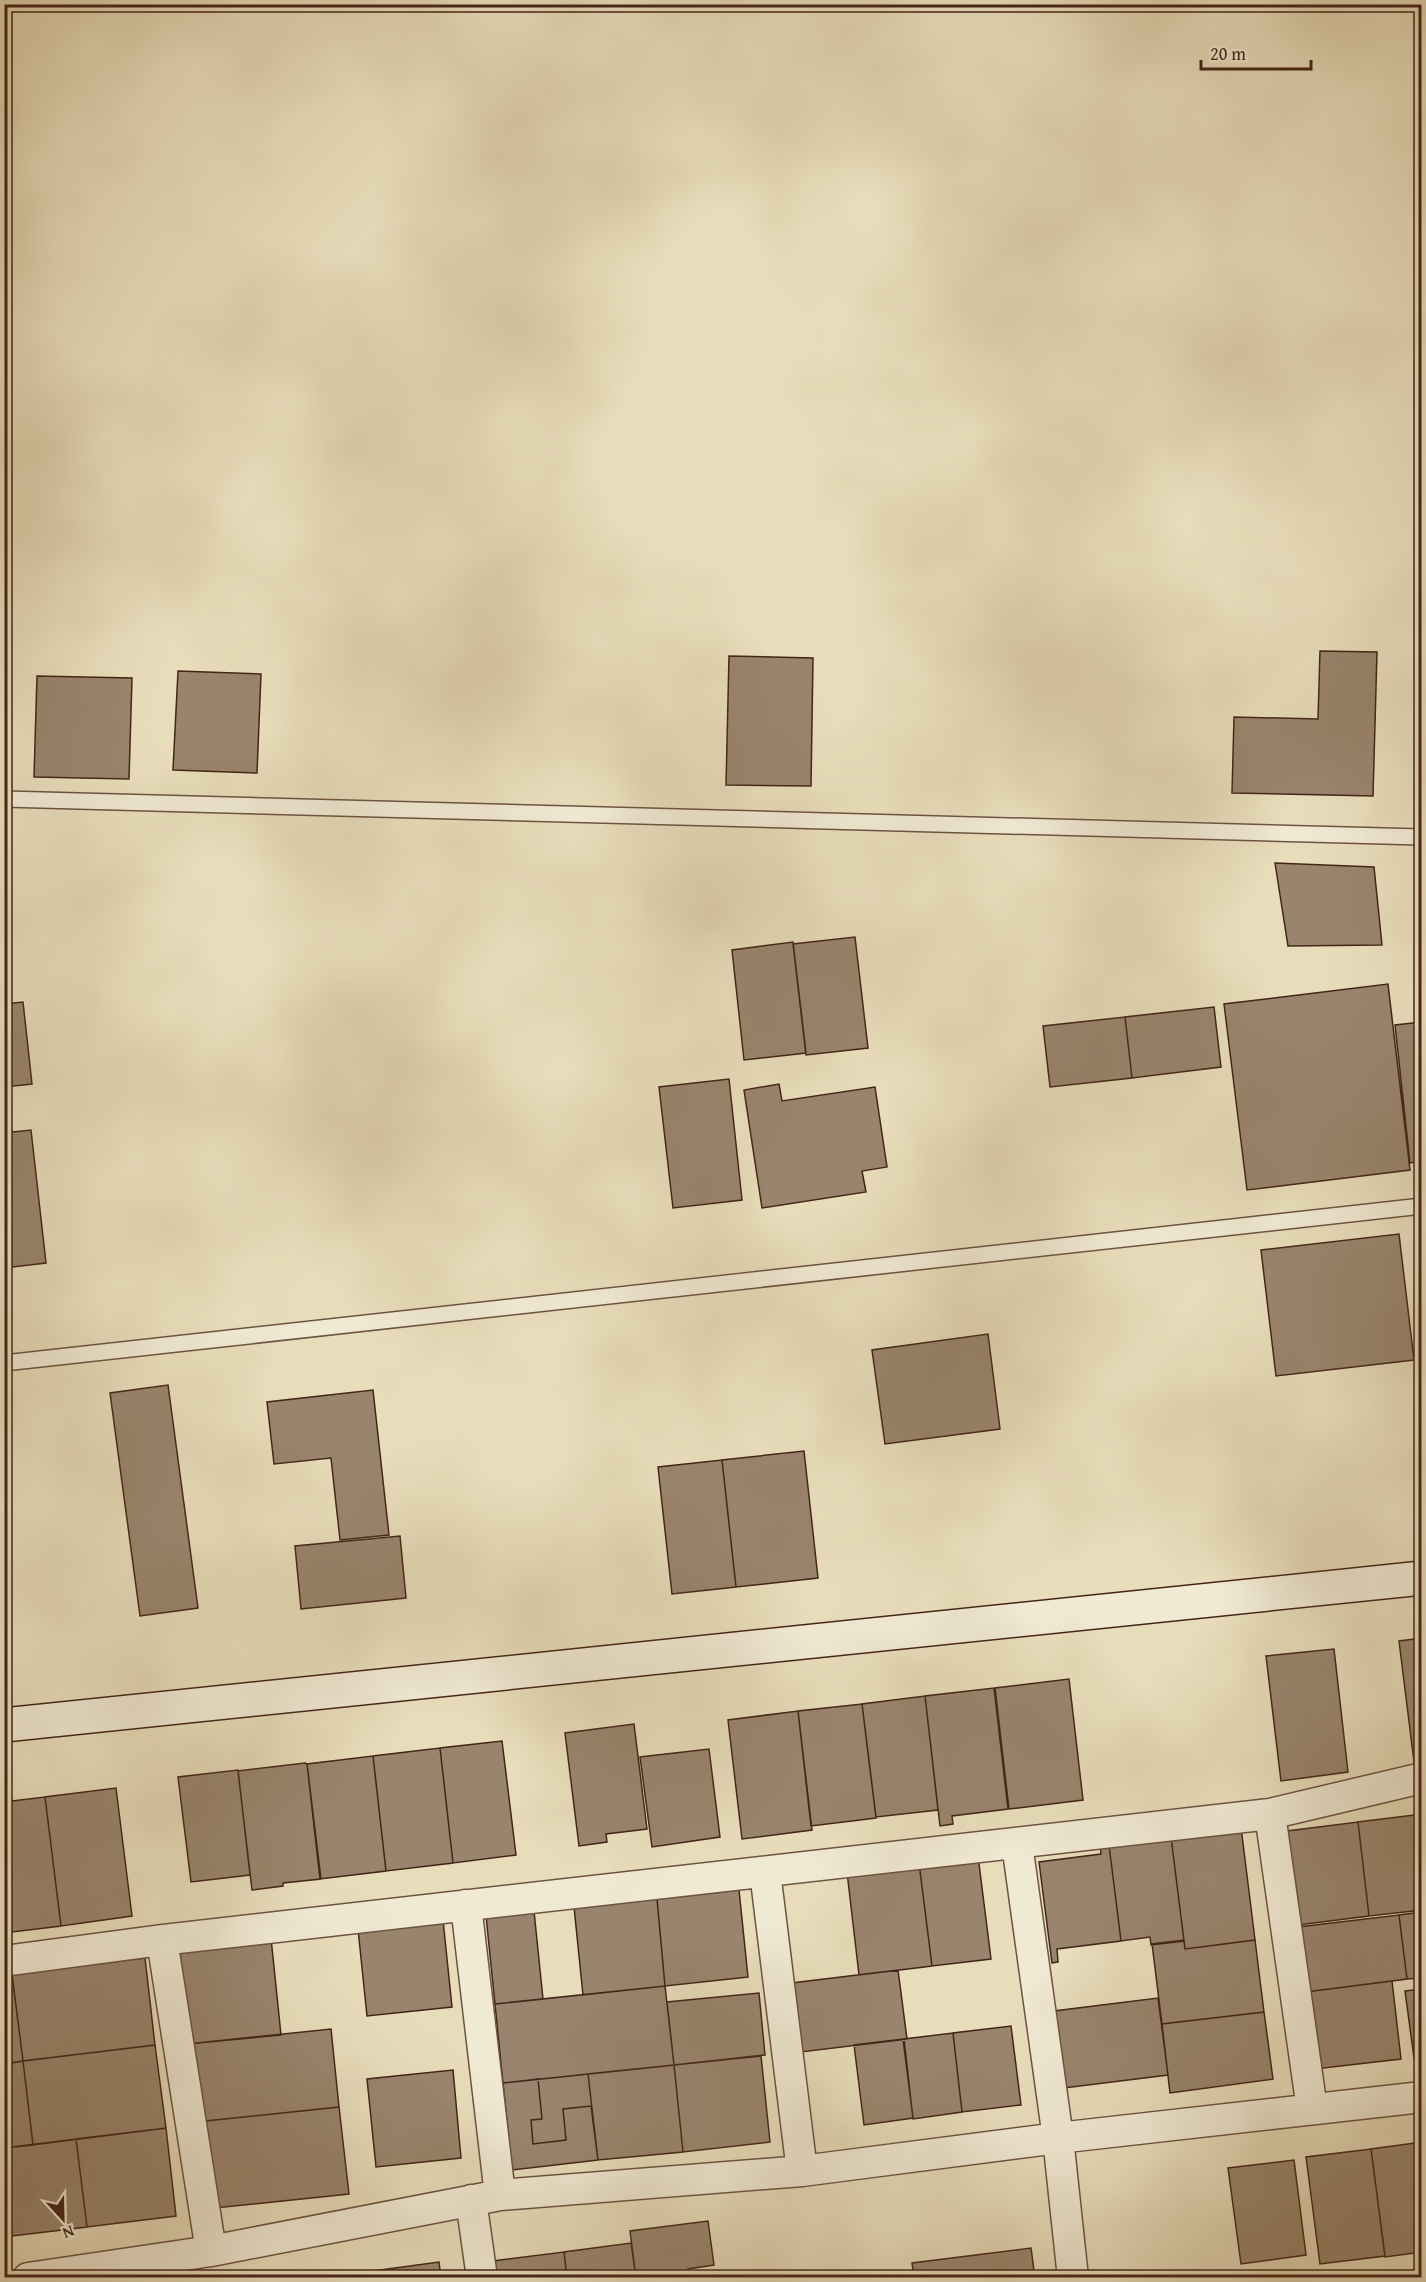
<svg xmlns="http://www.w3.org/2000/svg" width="1426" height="2282" viewBox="0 0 1426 2282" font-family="'Gentium Book Plus',serif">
<rect width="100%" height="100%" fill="#e8ddbb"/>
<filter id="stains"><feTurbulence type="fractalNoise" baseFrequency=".00333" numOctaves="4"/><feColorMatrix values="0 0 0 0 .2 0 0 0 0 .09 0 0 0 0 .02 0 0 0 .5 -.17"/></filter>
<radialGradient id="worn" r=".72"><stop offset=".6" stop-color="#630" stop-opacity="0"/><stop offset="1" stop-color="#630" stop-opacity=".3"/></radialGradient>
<path fill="#99856d" stroke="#442519" stroke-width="1.5" d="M1320,651L1377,652L1373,796L1232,793L1234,717L1318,719Z
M729,656L813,658L811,786L726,785Z
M178,671L261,674L257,773L173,770Z
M37,676L132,678L129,779L34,777Z
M1275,863L1374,867L1382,945L1288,946Z
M855,937L868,1048L806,1055L793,944Z
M793,942L806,1053L744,1060L732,950Z
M1388,984L1410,1170L1247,1190L1224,1004Z
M23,1002L32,1084L4,1087V1004Z
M1214,1007L1221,1067L1132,1078L1125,1017Z
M1125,1017L1132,1078L1050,1087L1043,1026Z
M1422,1022V1161L1410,1163L1395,1025Z
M729,1079L742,1200L673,1208L659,1087Z
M779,1084L782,1101L875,1087L887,1167L862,1171L866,1192L762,1208L744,1090Z
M31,1130L46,1263L4,1268V1133Z
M1399,1234L1414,1360L1276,1376L1261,1250Z
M988,1334L1000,1429L885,1444L872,1350Z
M168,1385L198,1608L140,1616L110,1393Z
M373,1390L389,1535L340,1540L331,1458L274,1464L267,1402Z
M804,1451L818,1578L736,1587L722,1460Z
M722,1460L736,1587L672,1594L658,1467Z
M400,1536L406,1598L301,1609L295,1546Z
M1422,1638V1769L1415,1770L1399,1641Z
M1334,1649L1348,1772L1281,1781L1266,1656Z
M1069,1679L1083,1800L1009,1809L995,1688Z
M994,1688L1008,1809L952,1816L953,1824L940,1826L925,1696Z
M925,1696L938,1810L876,1817L862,1704Z
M862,1704L876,1818L811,1826L798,1711Z
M798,1711L812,1830L742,1839L728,1720Z
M634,1724L647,1829L606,1834L607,1842L579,1846L565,1733Z
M502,1741L516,1855L453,1863L440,1748Z
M440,1748L453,1863L386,1871L373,1756Z
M709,1749L720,1837L652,1847L640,1757Z
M373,1756L386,1871L320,1879L307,1764Z
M305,1763L307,1764L321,1879L283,1883V1886L252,1890L238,1771Z
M238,1770L250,1875L191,1882L178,1777Z
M116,1788L132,1916L61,1926L45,1797Z
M45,1797L61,1926L4,1933V1802Z
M1422,1814V1910L1369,1916L1358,1822Z
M1358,1822L1369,1916L1298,1925L1287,1831Z
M1241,1827L1255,1940L1185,1949L1171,1837Z
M1171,1837L1184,1941L1151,1945L1150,1937L1121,1941L1109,1845Z
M1109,1845L1121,1941L1057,1949L1058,1962L1052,1963L1039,1862L1101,1854L1100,1846Z
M978,1856L991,1959L932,1966L919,1863Z
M919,1863L932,1966L859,1975L847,1872Z
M739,1890L748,1977L665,1986L657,1899Z
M657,1899L665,1986L583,1995L574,1907Z
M534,1911L543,1999L495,2004L486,1916Z
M1422,1912V1978L1407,1979L1399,1915Z
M1399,1915L1407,1979L1306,1992L1298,1927Z
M443,1920L452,2007L367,2016L358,1929Z
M271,1938L281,2035L188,2044L178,1947Z
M1184,1940L1185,1949L1255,1940L1264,2012L1162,2024L1152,1944Z
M145,1958L155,2045L23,2061L12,1974Z
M898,1970L907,2039L801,2052L792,1983Z
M12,1974L23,2061L4,2064V1975Z
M1392,1981L1401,2059L1315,2069L1306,1992Z
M665,1986L674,2065L503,2083L495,2004Z
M1422,1989V2057L1414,2058L1405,1991Z
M759,1993L765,2055L674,2065L667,2002Z
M1158,1998L1168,2075L1064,2088L1054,2011Z
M1264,2012L1273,2079L1170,2093L1162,2024Z
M1011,2026L1021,2105L962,2112L953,2033Z
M331,2029L339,2107L196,2122L188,2044Z
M953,2033L962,2112L913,2119L904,2039Z
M903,2039L913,2118L864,2125L854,2045Z
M155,2045L166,2128L33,2145L23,2061Z
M761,2056L770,2142L683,2152L674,2065Z
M23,2061L33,2145L4,2148V2064Z
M674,2065L683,2152L598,2160L588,2074Z
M453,2070L461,2158L376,2167L367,2079Z
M588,2074L598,2160L512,2170L503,2083Z
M538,2079L542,2119L531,2120L533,2144L566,2140L563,2109L591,2106L598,2160L512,2170L503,2083Z
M339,2107L349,2194L205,2209L196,2122Z
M166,2128L176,2216L87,2227L76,2139Z
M76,2139L87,2227L4,2237V2148Z
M1422,2142V2252L1385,2257L1371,2149Z
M1371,2149L1385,2256L1320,2264L1306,2157Z
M1294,2160L1306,2255L1241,2264L1228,2168Z
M708,2221L714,2265L688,2269L689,2278H636L630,2231Z
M631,2243L636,2278H567L564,2252Z
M1031,2248L1035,2278H914L912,2263Z
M564,2252L567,2278H495L493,2261Z
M439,2262L441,2278H373V2271Z
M373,2271V2278H325Z"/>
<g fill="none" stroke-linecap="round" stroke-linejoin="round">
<g stroke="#6d5342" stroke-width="18">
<path id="lane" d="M4,799L1422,837
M4,1363L1422,1206"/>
</g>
<g stroke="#6d5342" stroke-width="33">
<path id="street" d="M1270,1814L1312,2109
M1017,1844L1058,2138L1073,2278
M765,1872L802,2171
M466,1905L500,2195
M162,1940L211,2251
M4,1961L162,1940L1270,1814L1422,1778
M471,2200L482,2278
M28,2278L211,2251L500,2195L802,2171L1058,2138L1422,2097"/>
</g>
<g stroke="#442519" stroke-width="36">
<path id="secondary" d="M4,1725L1422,1578"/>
</g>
<use href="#lane" stroke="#f0e9d3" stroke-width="15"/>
<use href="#street" stroke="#f0e9d3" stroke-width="30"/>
<use href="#secondary" stroke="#f0e9d3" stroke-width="33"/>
</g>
<rect width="1426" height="2282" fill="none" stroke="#e8ddbb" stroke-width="24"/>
<rect x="6" y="6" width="1414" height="2270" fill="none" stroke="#442519" stroke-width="3"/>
<rect x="12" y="12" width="1402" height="2258" fill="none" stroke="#442519" stroke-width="1.5"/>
<g transform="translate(63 2219) rotate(158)" stroke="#f0e9d3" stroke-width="4.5" paint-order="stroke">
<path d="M0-4.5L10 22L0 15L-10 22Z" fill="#442519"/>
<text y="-9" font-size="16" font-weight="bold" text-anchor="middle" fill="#442519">N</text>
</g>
<path d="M1201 60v9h110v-9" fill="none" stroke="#442519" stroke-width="3"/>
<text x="1210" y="60" font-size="18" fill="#442519" stroke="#f0e9d3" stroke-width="4.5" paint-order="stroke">20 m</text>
<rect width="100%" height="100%" filter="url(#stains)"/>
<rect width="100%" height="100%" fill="url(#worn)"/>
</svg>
